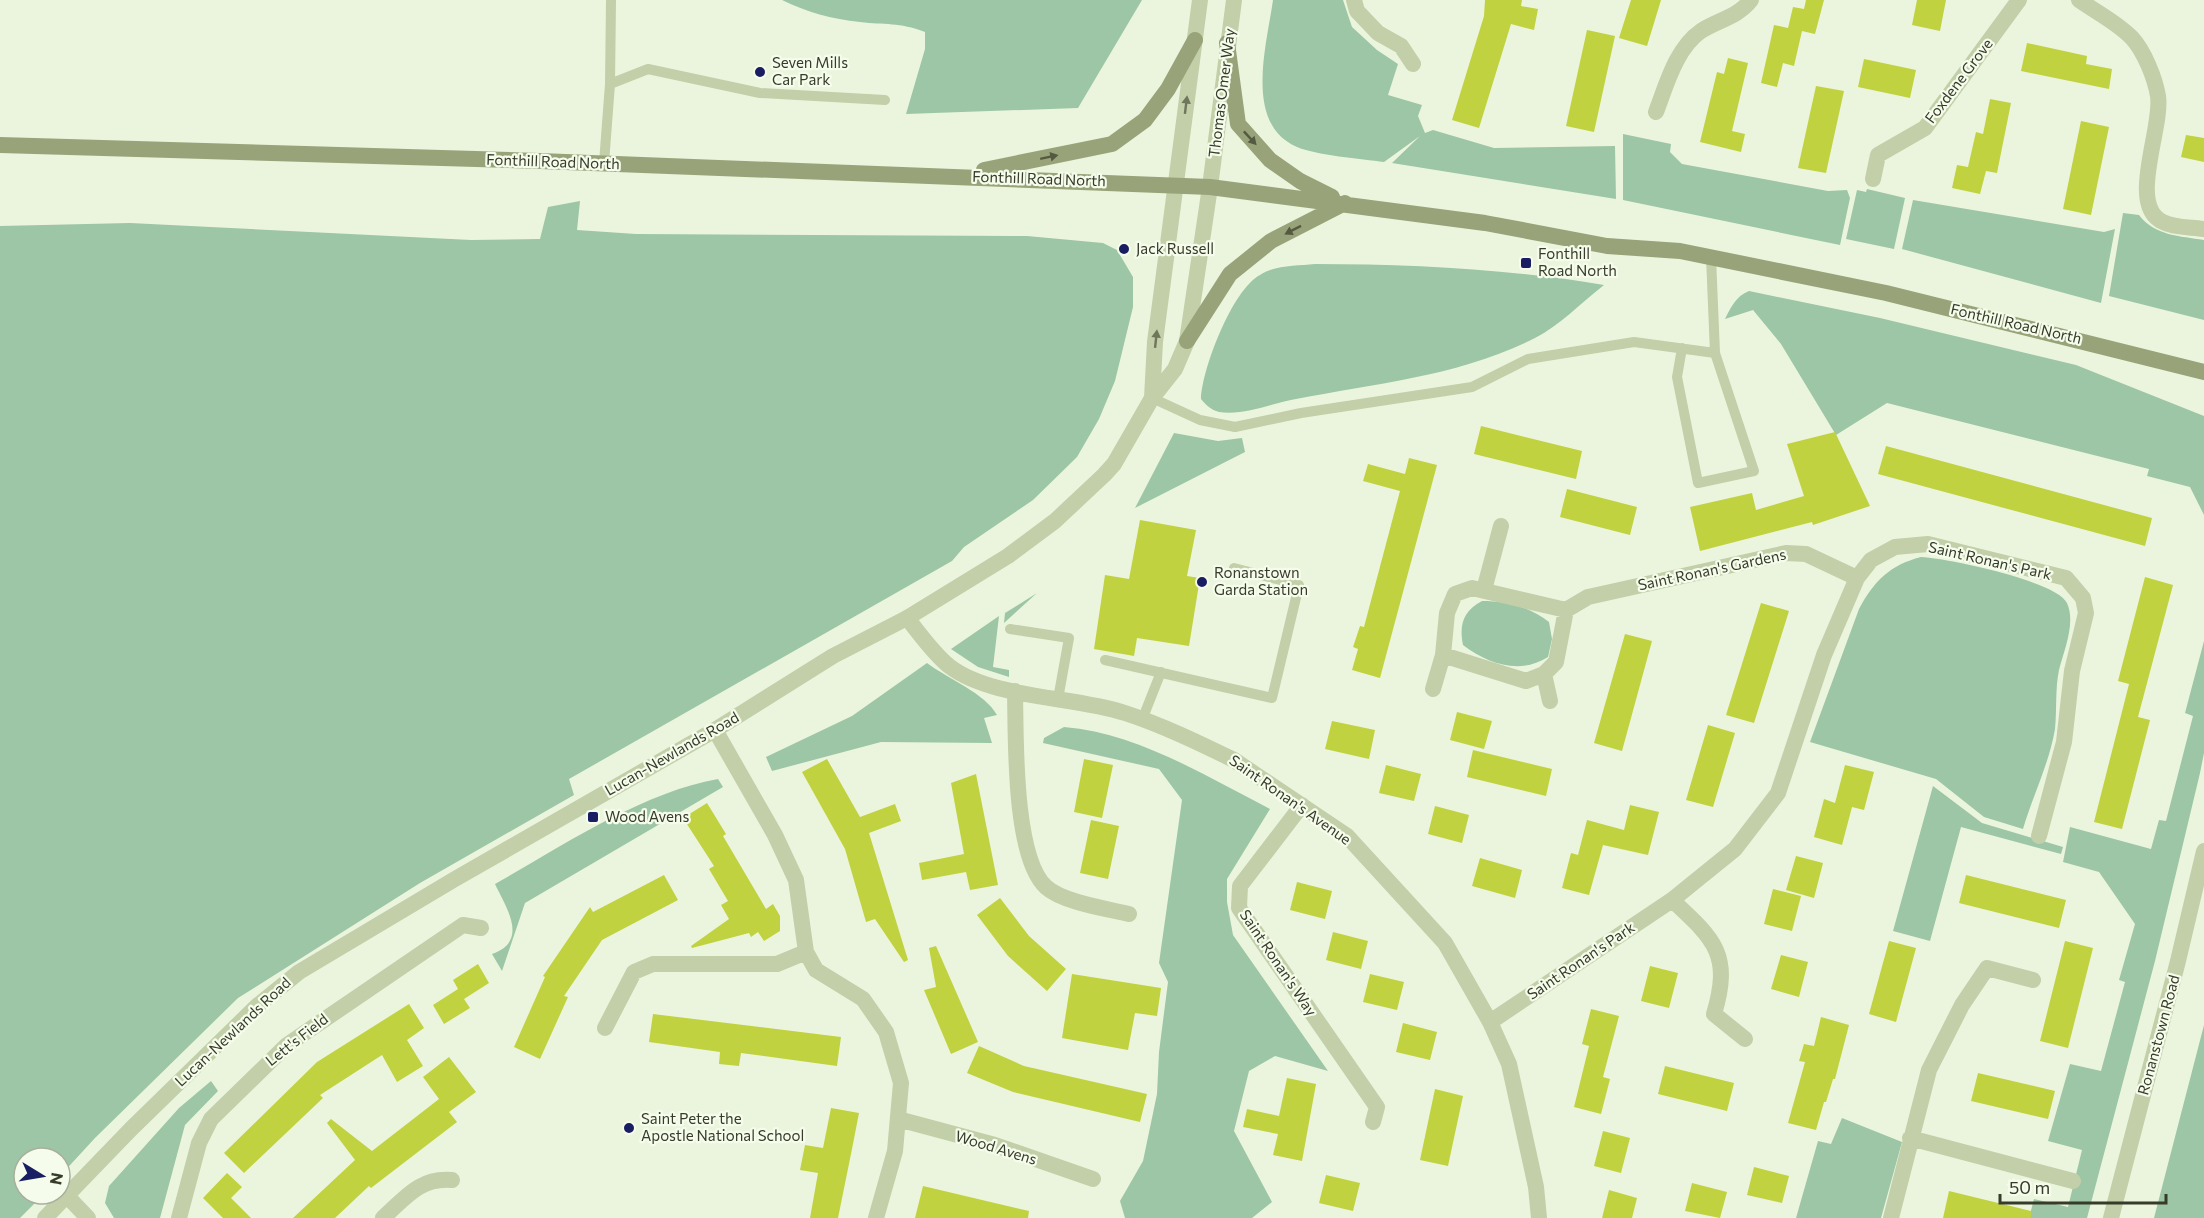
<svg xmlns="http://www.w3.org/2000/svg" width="2204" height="1218" viewBox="0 0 2204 1218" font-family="Commissioner,sans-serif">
<rect width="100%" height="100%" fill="#ebf5de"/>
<path fill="#9cc6a5" d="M782,0H1142L1078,108L906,114L925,49V32C899,22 885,25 860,22C832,19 806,12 782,0Z
M1273,0H1343L1352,27L1377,50L1398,64L1388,95L1422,105L1418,116L1425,133L1433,130L1494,148L1615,146L1616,199L1392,163L1420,136L1384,162C1362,159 1315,155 1297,147C1243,124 1267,44 1273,0Z
M1623,134L1671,144L1670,152L1682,164L1828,191L1847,190L1850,198L1840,245L1623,200Z
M1867,189L1905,198L1894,249L1846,239L1857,190L1866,192Z
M1913,200L2104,232L2115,229L2101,303L1902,249Z
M580,201L577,230L636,234L1027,236L1103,243L1117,250L1133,277V307L1115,381L1099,419L1077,457L1033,500L964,547L952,561L569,779L574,795L420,883L238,998L95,1138L60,1176V1158H24V1194H44L20,1218H0V226L130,223L471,240L540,239L548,207Z
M2123,213L2139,215C2155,236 2180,236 2204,240V320L2109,296Z
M1315,264C1412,264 1508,269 1604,285C1582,302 1559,326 1535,338C1460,376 1377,383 1296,399C1272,403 1244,416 1219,412C1211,410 1206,405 1201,399C1202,369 1232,290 1260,275C1275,265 1297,266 1315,264Z
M1749,291L1880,318L2076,365L2204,416V515L2190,487L2147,476L2149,469L1887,403L1836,435L1781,344L1753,310L1725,319C1731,307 1736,296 1749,291Z
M1174,433L1218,441L1242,438L1245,452L1135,508Z
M1921,557C1946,558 2057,581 2067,603C2076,623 2064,650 2059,670C2055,689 2057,710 2055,729C2049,764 2033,795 2023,829L1984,817L1936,779L1810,742L1859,609C1874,581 1890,565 1921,557Z
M1037,593L1004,623L1005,613Z
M1482,601C1506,601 1530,607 1549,622L1552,639L1548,657C1520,675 1488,664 1463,645C1459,625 1463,611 1482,601Z
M999,616L993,667L1009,670V677L978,667L951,649Z
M2204,641V753L2200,773L2155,961L2087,1218H2029L2034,1199L2068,1207L2082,1150L2048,1141L2070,1064L2101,1071L2125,982L2119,980L2135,924L2099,872L2063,862L2070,827L2151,849L2159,820L2166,821L2193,716L2185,713Z
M927,663C948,679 985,693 997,715L984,718L992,743L881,742L772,771L766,757L852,716Z
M1064,727C1137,733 1206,776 1270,809L1227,879V902L1233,935L1328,1071L1275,1056L1249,1071L1234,1131L1272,1202L1252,1218H1125L1120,1201L1143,1161L1157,1094L1159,1052L1168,982L1159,963L1182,800L1159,769L1043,743L1044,738Z
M718,779L723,787L525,903L502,971L492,954C529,941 507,909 495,884C562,846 643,792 718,779Z
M1933,786L1982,823L2063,847L2061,854L1961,827L1930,941L1893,931Z
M2204,1025V1218H2154Z
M211,1081L218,1091L185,1125L160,1218H114L105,1203L109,1186L179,1108Z
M1842,1118L1902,1142L1881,1218H1796L1818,1141L1831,1144Z"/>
<path fill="#c0d23f" d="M1485,0H1522L1521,6L1538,9L1534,30L1511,24L1479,128L1452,120L1484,16Z
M1631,0H1661L1647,46L1619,38Z
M1806,0H1824L1815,34L1802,31L1794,66L1783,63L1777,87L1761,83L1774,25L1788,28L1793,7L1804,9Z
M1917,0H1946L1940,31L1912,25Z
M1587,30L1615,36L1594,132L1566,126Z
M2027,43L2087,56L2086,64L2112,69L2109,89L2021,71Z
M1728,58L1748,63L1732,131L1745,134L1741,152L1700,142L1717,72L1724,74Z
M1864,59L1916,70L1910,98L1858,87Z
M1816,86L1844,91L1826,173L1798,168Z
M1990,99L2011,103L1997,173L1986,171L1980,194L1952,188L1957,165L1968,167L1976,132L1983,134Z
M2081,121L2109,127L2091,215L2063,209Z
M2186,135L2204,138V162L2181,157Z
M1481,426L1582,451L1576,479L1474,454Z
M1835,432L1870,506L1813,525L1812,522L1700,551L1690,507L1752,493L1756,510L1804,496L1787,444Z
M1886,446L2152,518L2145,546L1878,474Z
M1409,458L1437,465L1380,678L1352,670L1358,649L1353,647L1360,626L1364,627L1400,491L1363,481L1368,464L1405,474Z
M1567,489L1637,507L1630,535L1560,517Z
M1140,520L1196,530L1187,576L1200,578L1189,646L1137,638L1134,656L1094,649L1105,575L1129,579Z
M2145,577L2173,585L2138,717L2150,720L2122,829L2094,822L2129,684L2118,681Z
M1761,603L1789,611L1754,723L1726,715Z
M1625,634L1652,641L1622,751L1594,743Z
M1457,712L1492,721L1484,749L1450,740Z
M1332,721L1375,730L1369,759L1325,749Z
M1708,725L1735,733L1713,807L1686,800Z
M1473,750L1552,769L1546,796L1467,777Z
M827,759L860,817L895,804L901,821L869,833L908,960L904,962L875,919L866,922L845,849L802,772Z
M1084,759L1113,765L1102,818L1074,812Z
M1386,765L1421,774L1414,801L1379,793Z
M1845,765L1874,772L1864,810L1852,807L1842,845L1814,837L1824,799L1835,803Z
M976,774L998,885L970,890L966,872L922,880L919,863L964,854L951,783Z
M707,803L726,834L723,836L766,909L773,904L780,916V931L764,941L758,932L751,937L749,933L692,948L691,946L729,919L721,905L728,901L709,869L714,866L683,818Z
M1630,805L1659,812L1648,855L1603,845L1589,895L1562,888L1571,853L1578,855L1587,820L1624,830Z
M1435,806L1469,815L1462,843L1428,834Z
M1091,820L1119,826L1108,879L1080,873Z
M1796,856L1823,863L1814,898L1786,890Z
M1480,858L1522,870L1515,898L1472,886Z
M664,875L678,900L602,940L564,996L568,997L540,1059L514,1047L545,977L543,976L590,907L593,912Z
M1966,875L2066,900L2059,928L1959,903Z
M1297,882L1332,891L1325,919L1290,910Z
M1773,889L1801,896L1792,931L1764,924Z
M1000,898L1029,936L1066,969L1047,991L1008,956L977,915Z
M1333,932L1368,941L1361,969L1326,960Z
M1889,941L1916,948L1896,1022L1869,1014Z
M2065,941L2093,948L2068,1048L2040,1041Z
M936,946L978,1042L951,1054L924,990L936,987L929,948Z
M1781,955L1808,962L1799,997L1771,989Z
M478,964L489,983L464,999L470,1008L444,1024L433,1005L458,989L453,980Z
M1650,966L1678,973L1669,1008L1641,1001Z
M1072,974L1161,988L1157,1016L1135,1013L1128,1050L1062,1038Z
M1370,974L1404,982L1397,1010L1363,1002Z
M409,1004L424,1028L407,1040L423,1066L397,1082L382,1055L320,1095L323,1098L244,1173L224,1153L317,1062Z
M1591,1009L1619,1016L1603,1077L1610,1079L1601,1114L1574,1107L1589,1046L1582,1044Z
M653,1014L841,1037L837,1066L741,1053L739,1066L719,1064L720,1052L649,1042Z
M1821,1017L1849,1025L1835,1079H1833L1826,1102H1824L1816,1130L1788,1123L1805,1062L1799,1061L1804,1044L1814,1046Z
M1403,1023L1437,1032L1430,1060L1396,1052Z
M979,1046L1024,1066L1147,1094L1140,1122L1013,1092L967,1073Z
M449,1057L476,1092L449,1112L457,1122L371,1188L369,1186L335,1218H293L355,1160L327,1123L331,1119L372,1151L439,1099L423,1077Z
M1665,1066L1734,1083L1727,1111L1658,1094Z
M1978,1073L2055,1091L2048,1119L1971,1101Z
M1287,1078L1316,1084L1302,1161L1273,1155L1278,1134L1243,1127L1247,1109L1279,1116Z
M1435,1089L1463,1096L1448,1166L1420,1160Z
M831,1108L859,1113L852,1149L838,1218H810L818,1173L800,1170L805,1145L823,1148Z
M1603,1131L1630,1138L1621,1173L1594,1166Z
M1754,1167L1789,1176L1782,1203L1747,1195Z
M227,1173L242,1187L231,1198L251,1218H223L203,1198Z
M1326,1175L1360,1183L1353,1211L1319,1203Z
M1692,1183L1727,1192L1720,1218L1685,1211Z
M923,1186L1029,1211L1028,1218H915Z
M1609,1190L1637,1198L1632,1218H1602Z
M1949,1191L2031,1211V1218H1943Z"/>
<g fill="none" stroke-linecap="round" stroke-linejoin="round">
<path stroke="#c2cfa8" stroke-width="10" d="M610,84L648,69L760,93L885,100
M604,163L610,84L611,0
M1682,348L1677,377L1698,483L1754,471L1715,353L1711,257
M1152,398L1200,420L1235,427L1301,413L1472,387L1528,359L1634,342L1715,353
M1010,629L1069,638L1058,699
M1105,660L1272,698L1299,585L1234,568
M1142,720L1161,672"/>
<path stroke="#c2cfa8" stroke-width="16" d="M1354,0L1357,11L1378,33L1401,46L1413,64
M2079,0C2096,12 2118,23 2132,38C2144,51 2155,78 2158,96C2163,128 2127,206 2163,222C2174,228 2192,227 2204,229
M1656,112C1666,86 1676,48 1701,31C1718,20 1738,17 1751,0
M1873,179L1878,155L1925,128L2019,0
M1484,590L1501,526
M907,618C920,634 933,653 949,666C992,699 1074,696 1125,713C1162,725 1199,743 1234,760L1347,836L1445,943L1490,1022L1509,1064L1536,1187L1539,1218
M1443,655L1526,681L1544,674L1556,662L1566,610
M1544,674L1550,701
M1433,689L1443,655L1447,613L1455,594L1472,588L1566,610L1588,597L1786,553L1806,554L1857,578
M1015,691C1016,735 1013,857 1046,887C1062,902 1108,909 1129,914
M715,730L775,835L796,880L806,952L816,970L863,999L886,1032L901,1083L895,1151L876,1218
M1302,805L1240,886L1239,908L1377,1107L1373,1122
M1672,900C1714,939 1732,954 1714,1014L1745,1039
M1490,1022L1672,900L1735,849L1778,793L1824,655L1857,578L1871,560L1895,547L1928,544L2066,578L2083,598L2086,613L2072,671L2064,742L2039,836
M605,1028L634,972L653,964H777L806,952
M898,1119L995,1145L1093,1179
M1910,1138L2073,1181
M67,1196L88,1218
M179,1218L199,1143L211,1119L287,1045L463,925L481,928
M383,1218C405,1198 420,1177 452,1180
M1891,1218L1929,1070L1962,1005L1987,968L2033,980"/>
<path stroke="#c2cfa8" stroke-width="16" d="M1152,398L1155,342L1200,0
M45,1218L131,1129L257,1006L299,972L455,879L715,730L833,656L907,618L1008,556L1055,521L1104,475L1114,464L1152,398L1175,369L1187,341L1210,187L1234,0
M2111,1218L2178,961L2204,851"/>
<path stroke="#99a379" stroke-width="16" d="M1227,43L1238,124L1270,160L1300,181L1332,197
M0,145L540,161L1210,187L1485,223L1607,246L1680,251L1886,293L2204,372
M984,170L1112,144L1145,120L1168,89L1195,40
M1187,341L1230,274L1271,241L1345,203"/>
</g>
<defs><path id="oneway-solid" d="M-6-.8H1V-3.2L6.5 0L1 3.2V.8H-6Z" transform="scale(1.5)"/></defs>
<g fill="#6f765c">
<use href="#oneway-solid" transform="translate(1186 105) rotate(-83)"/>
<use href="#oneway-solid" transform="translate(1156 339) rotate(-84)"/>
</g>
<g fill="#545a41">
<use href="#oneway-solid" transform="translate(1250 138) rotate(47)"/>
<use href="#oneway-solid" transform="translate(1049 157) rotate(-12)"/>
<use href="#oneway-solid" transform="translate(1293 230) rotate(153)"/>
</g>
<g fill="#191d61" stroke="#f5fceb" stroke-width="2">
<circle cx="760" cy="72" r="6"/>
<circle cx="1124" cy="249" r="6"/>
<rect x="1520" y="257" width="12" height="12" rx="3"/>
<circle cx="1202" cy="582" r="6"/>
<rect x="587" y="811" width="12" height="12" rx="3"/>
<circle cx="629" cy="1128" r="6"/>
</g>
<g text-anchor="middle" stroke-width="4.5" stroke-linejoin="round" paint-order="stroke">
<g font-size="15" fill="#373b29" stroke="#f5fceb" text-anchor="start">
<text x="772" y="68">Seven Mills<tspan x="772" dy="17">Car Park</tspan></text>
<text x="1136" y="254">Jack Russell</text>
<text x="1538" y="259">Fonthill<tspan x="1538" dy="17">Road North</tspan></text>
<text x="1214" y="578">Ronanstown<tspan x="1214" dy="17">Garda Station</tspan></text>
<text x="605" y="822">Wood Avens</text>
<text x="641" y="1124">Saint Peter the<tspan x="641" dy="17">Apostle National School</tspan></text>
</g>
<g font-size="15" fill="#373b29" stroke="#f5fceb">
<text transform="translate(1959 81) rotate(-53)" y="5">Foxdene Grove</text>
<text transform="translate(1222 93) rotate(-83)" y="5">Thomas Omer Way</text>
<text transform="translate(553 162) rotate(2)" y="5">Fonthill Road North</text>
<text transform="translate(1039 179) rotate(2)" y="5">Fonthill Road North</text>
<text transform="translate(2016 324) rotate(13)" y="5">Fonthill Road North</text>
<text transform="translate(1990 561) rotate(13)" y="5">Saint Ronan's Park</text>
<text transform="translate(1712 570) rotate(-12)" y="5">Saint Ronan's Gardens</text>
<text transform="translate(672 754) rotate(-30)" y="5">Lucan-Newlands Road</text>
<text transform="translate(1290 800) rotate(35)" y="5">Saint Ronan's Avenue</text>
<text transform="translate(1581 961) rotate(-34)" y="5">Saint Ronan's Park</text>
<text transform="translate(1278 963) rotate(56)" y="5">Saint Ronan's Way</text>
<text transform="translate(233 1032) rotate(-43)" y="5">Lucan-Newlands Road</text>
<text transform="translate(2159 1035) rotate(-75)" y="5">Ronanstown Road</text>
<text transform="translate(297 1040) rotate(-38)" y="5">Lett's Field</text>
<text transform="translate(996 1148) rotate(17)" y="5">Wood Avens</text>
</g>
</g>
<g transform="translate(42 1176) rotate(101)"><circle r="28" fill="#f5fceb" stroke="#a9af9d" stroke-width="1.5"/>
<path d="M0-4.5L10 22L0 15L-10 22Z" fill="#191d61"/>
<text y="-9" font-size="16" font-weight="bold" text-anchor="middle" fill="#373b29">N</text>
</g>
<path d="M2000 1194v9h166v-9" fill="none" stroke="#373b29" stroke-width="3"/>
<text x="2009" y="1194" font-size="18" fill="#373b29" stroke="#f5fceb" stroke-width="4.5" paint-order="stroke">50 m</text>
</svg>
